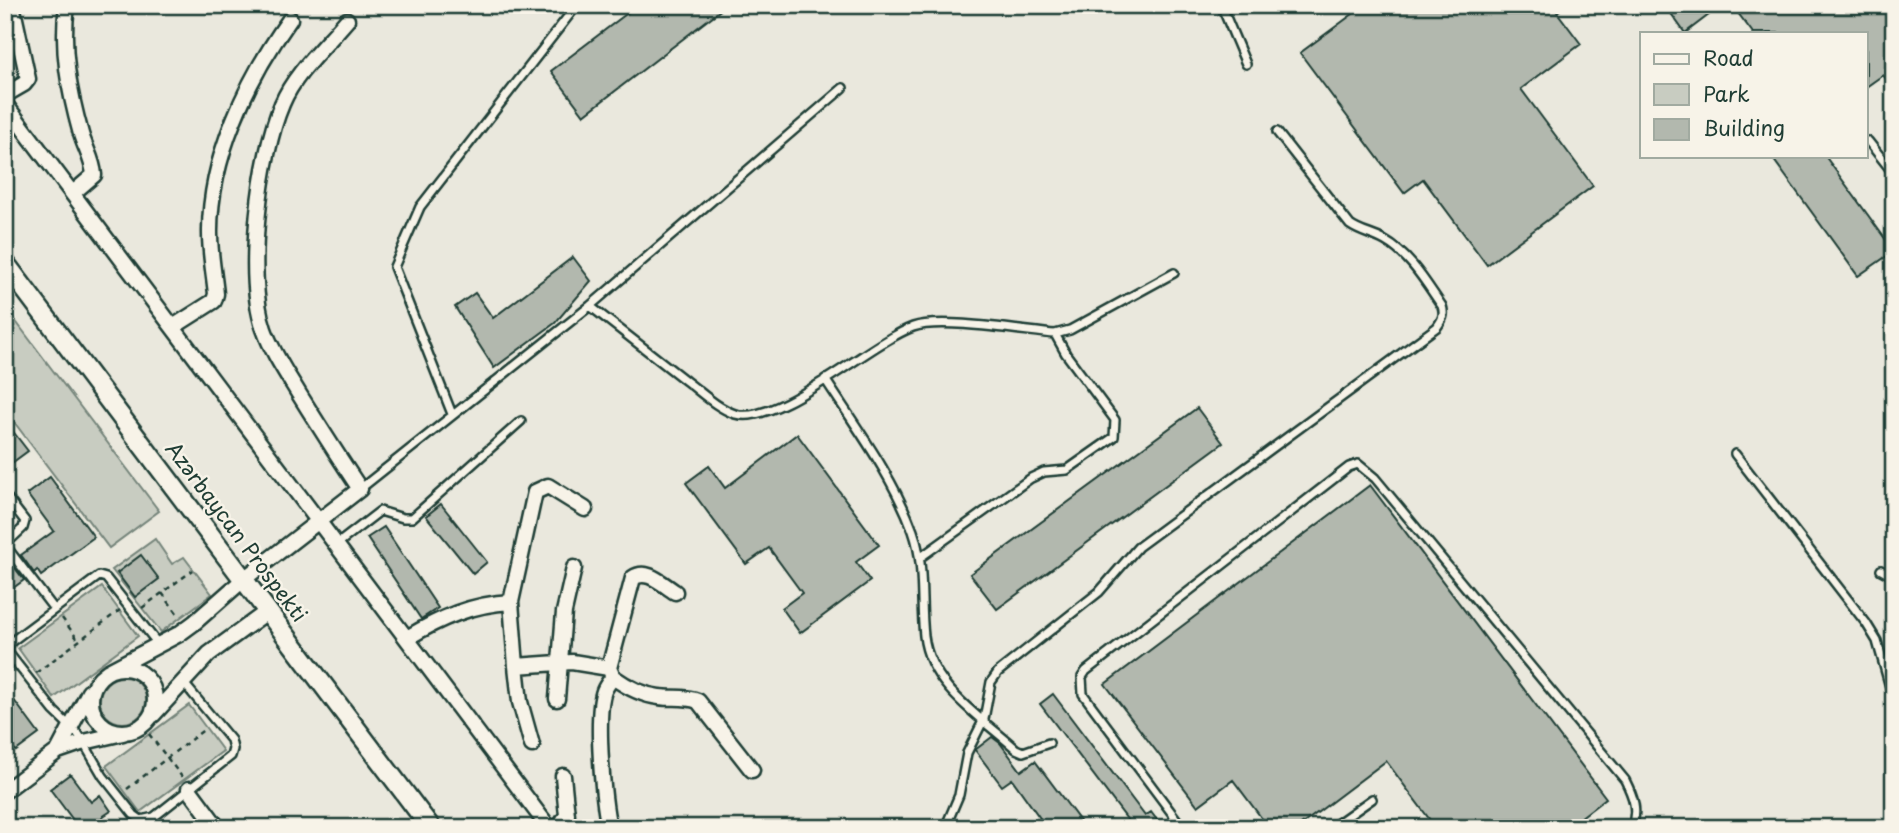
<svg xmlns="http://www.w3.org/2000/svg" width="1899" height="833" viewBox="0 0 1899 833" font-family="'Playpen Sans',sans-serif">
<rect width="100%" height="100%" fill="#eae8dd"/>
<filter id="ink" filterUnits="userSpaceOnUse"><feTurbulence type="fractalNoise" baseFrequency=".0143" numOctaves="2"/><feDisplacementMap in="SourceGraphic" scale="14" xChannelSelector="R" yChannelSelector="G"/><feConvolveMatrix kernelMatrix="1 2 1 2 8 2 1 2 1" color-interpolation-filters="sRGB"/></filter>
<g filter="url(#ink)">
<path fill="#c8ccc1" stroke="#74847a" stroke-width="2" d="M5,307L159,511L109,548L5,410Z
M155,539L172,564L184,557L212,594L161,632L112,570Z
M102,587L138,636L54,698L18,648Z
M100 700a23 23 0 1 1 46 0a23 23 0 1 1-46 0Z
M189,705L223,751L140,812L106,766Z"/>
<path fill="#b2b8ae" stroke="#1f3d34" stroke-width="2" d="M638,5H727L584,115L551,71Z
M1365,5H1567L1557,12L1581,44L1521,89L1593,186L1487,265L1423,179L1404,193L1300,53Z
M1665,5H1722L1685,33Z
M1732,5H1894V89L1883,75L1866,87V33H1753Z
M1771,156H1825L1894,251L1858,276Z
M573,257L591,281L555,323L494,368L455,307L475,293L493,318Z
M1197,408L1223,443L997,609L970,574Z
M5,421L28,451L5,468Z
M797,434L879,545L856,562L870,581L800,633L782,608L802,593L769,548L746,564L686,483L709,466L725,488Z
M50,477L94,537L41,576L37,570L34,573L21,555L54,531L27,494Z
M1370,485L1606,798L1567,828H1436L1386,761L1297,828H1269L1233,780L1198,806L1105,684Z
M441,504L487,562L473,574L426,516Z
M384,527L438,608L421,619L367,538Z
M141,555L159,579L135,597L117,573Z
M11,563L24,580L5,594V567Z
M5,688L39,734L16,751L5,737Z
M1053,694L1145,816L1151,812L1163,828H1130L1132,826L1040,704Z
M992,737L1000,743L1021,771L1035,761L1085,828H1047L1012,779L1002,786L975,750Z
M70,774L91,802L100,795L111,811L102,817L110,828H79L50,789Z"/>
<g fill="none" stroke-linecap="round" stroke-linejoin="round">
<g stroke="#1f3d34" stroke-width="12">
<path id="service" d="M1221,5L1246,64
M1868,141L1894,174
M590,306C622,331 654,356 686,381C701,392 717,408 735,414C777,427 869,343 913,327C940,317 1023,331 1055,334L1070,330L1174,273
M825,379C856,427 893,476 913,531C925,565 920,600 924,636C930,687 981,717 1016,749L1023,752L1049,743
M452,414L394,267L420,207L577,5
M1735,454L1866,623L1877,641L1894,701
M360,489L590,306L843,88
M5,495L25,521L23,528L5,545
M5,545L54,609
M336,545L380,511L403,518H412L521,421
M921,557L1031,478L1044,472L1067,470L1114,437L1115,420L1066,354L1055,334
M1881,570L1894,577
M158,644L106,578L99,576L11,642L7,649L10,655L54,711L79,735L103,776L134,815L141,820L154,817L231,756L233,749L231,740L183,682
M945,828L959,795L967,753L984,719L991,682L998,672L1099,592L1138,547L1437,327C1442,320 1445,315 1442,306C1426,283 1410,255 1385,241C1373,234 1361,233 1350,225L1277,132
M1183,828L1083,694L1082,677L1086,671L1349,467L1358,464L1375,478L1625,780C1633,796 1639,811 1631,828
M1331,828L1372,799"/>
</g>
<g stroke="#1f3d34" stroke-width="19">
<path id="minor" d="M67,5C61,49 69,91 81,134C85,148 93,160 94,175L73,193
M5,95L24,84L28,79L12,5
M5,104L549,828
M173,327L214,301L216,294C214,274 210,254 210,234C209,159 247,79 290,19
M511,602L535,492L548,486L585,509
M407,638C440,618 472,604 511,602L516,666L572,662L609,668L613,677C610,681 606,686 604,691C595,716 603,800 609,828
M516,666L520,702L532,745
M91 700a32 32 0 1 1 64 0a32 32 0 1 1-64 0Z
M609,668L633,578C647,568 662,584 675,592
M107,672L179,634L194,623L244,579L360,489C339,458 319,426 299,394C287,374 272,352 264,329C245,276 260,155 282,104C294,74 326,45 347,20
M613,677C627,687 642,695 659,697C673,699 685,696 698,701L752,770
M89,692L58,751L84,742L123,733
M557,699L564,612L574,568
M153,715L209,654L268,611
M189,789L218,828
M5,791L58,751
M559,828L567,815L563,776"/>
</g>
<g stroke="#1f3d34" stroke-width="23">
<path id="tertiary" d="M5,263L431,828"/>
</g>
<path stroke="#1f3d34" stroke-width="2.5" stroke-dasharray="5 5" stroke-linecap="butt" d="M162,593L180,617
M142,608L193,570
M62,618L79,641
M36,673L120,610
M149,734L182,777
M127,789L206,728"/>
<use href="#service" stroke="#f7f3e8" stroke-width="7"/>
<use href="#minor" stroke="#f7f3e8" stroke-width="14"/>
<use href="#tertiary" stroke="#f7f3e8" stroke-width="18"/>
</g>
</g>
<g text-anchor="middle" stroke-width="5" stroke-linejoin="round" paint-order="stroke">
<g font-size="21" fill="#1f3d34" stroke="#f7f3e8">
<text transform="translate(236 532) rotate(53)" y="7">Azərbaycan Prospekti</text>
</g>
</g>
<rect width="1899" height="833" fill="none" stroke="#f7f3e8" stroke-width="28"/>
<rect x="14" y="14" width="1871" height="805" fill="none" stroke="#1f3d34" stroke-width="2.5" filter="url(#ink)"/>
<rect x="1640" y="32" width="228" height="126" fill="#f7f3e8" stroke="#a1aaa0" stroke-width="2"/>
<rect x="1654" y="54" width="35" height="10" fill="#f7f3e8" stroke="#a1aaa0" stroke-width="2"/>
<text x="1703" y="66" font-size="21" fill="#1f3d34">Road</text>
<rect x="1654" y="84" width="35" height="21" fill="#c8ccc1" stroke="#a1aaa0" stroke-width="2"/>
<text x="1703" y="102" font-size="21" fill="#1f3d34">Park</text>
<rect x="1654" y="119" width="35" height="21" fill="#b2b8ae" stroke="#a1aaa0" stroke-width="2"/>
<text x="1703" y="136" font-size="21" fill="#1f3d34">Building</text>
</svg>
